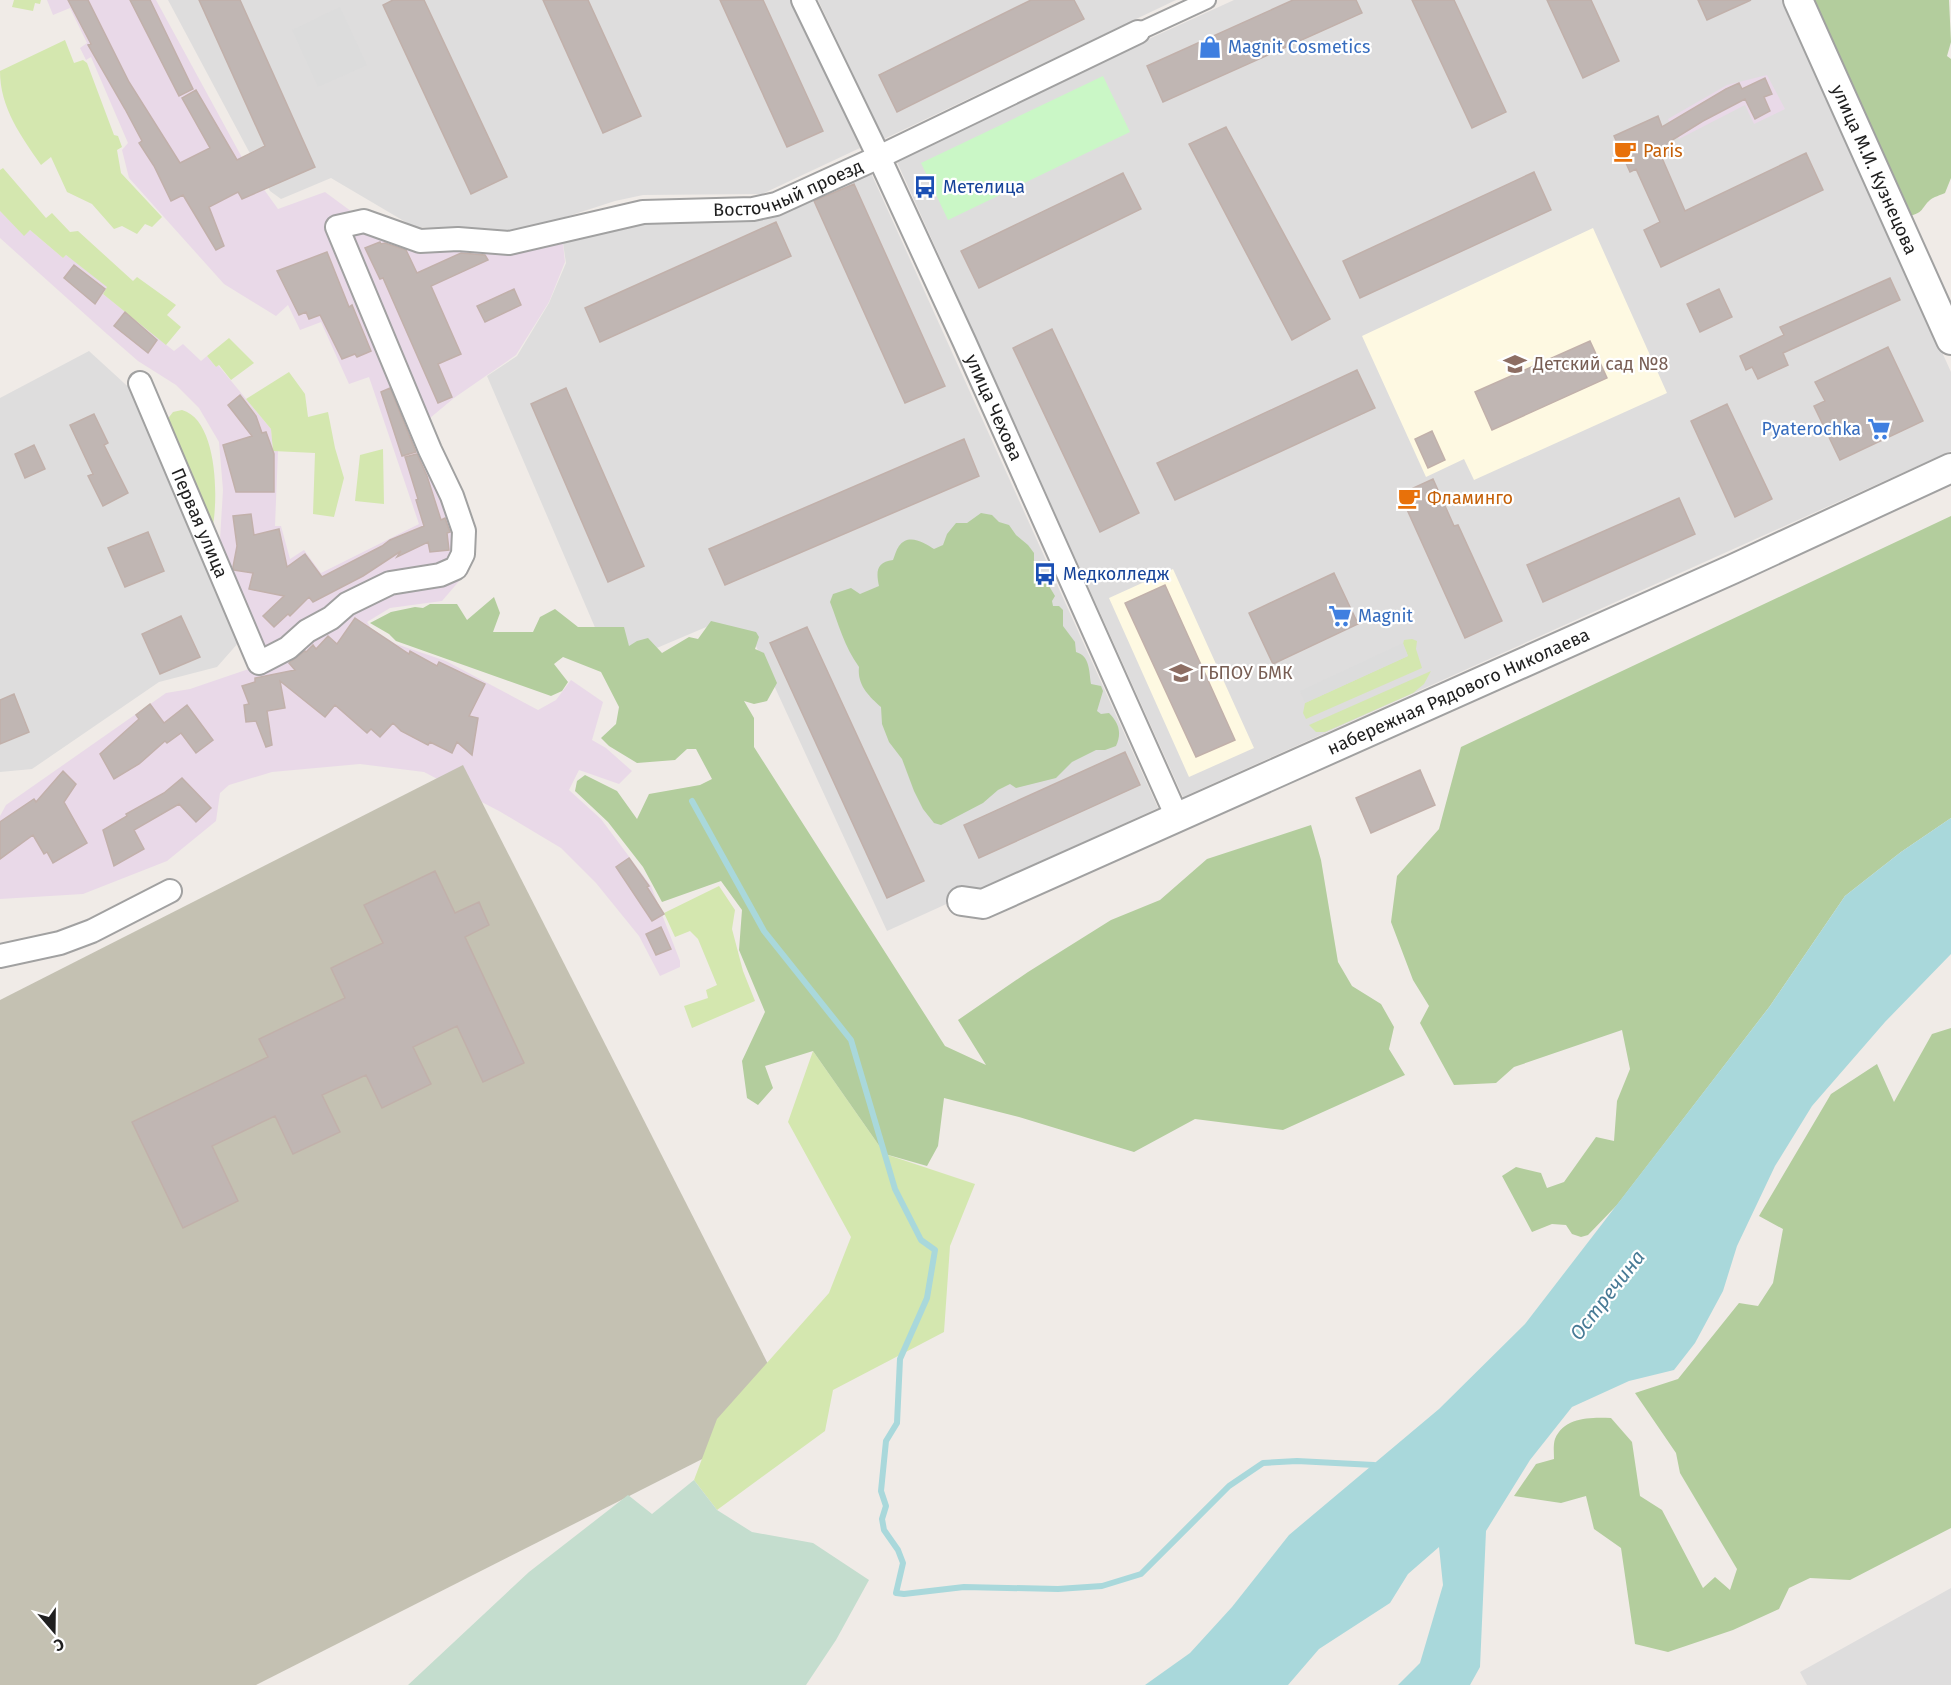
<svg xmlns="http://www.w3.org/2000/svg" width="1951" height="1685" viewBox="0 0 1951 1685" font-family="'Fira Sans',sans-serif">
<rect width="100%" height="100%" fill="#f0ebe7"/>
<path fill="#dedddd" d="M168,0H792L860,148L762,194L643,195L615,201L519,232L414,227L331,178L281,199L270,191Z
M818,0H1176L884,139Z
M1234,0H1782L1951,372V451L1183,797L897,162L1129,48Z
M871,173L1158,808L887,931L749,631L711,625L612,667L487,376L517,356L549,303L566,263L563,243L645,224L774,217Z
M89,351L136,394L239,642L217,667L159,682L32,769L0,772V398Z
M1951,1588V1685H1807L1800,1672Z"/>
<path fill="#e9d9e8" d="M47,0H156L245,163L278,209L325,192L382,234L479,236L563,244L565,262L549,302L516,355L454,398L430,418L471,532L473,560L460,580L442,601L390,608L367,622L371,628L396,644L446,661L538,710L556,700L571,680L603,702L592,740L606,748L632,771L619,784L579,770L569,790L601,819L651,886L680,961V967L660,976L639,936L596,883L561,848L499,811L424,772L360,764L272,772L229,785L220,793L216,821L167,861L83,894L0,899V816L6,805L166,693L190,689L272,661L248,616L219,556L223,490L219,442L199,408L176,385L138,361L107,334L0,238V211L24,235L30,230L63,258L66,255L108,287L103,294L174,351L183,344L201,361L207,356L216,367L218,365L271,429L273,450L278,451L275,526H281L290,559L304,550L321,573L419,524L369,377L349,384L321,322L300,330L288,305L276,316L224,284L129,178L122,150L128,143L91,57L86,60L80,48L87,43L70,8L53,15Z
M1767,75L1785,109L1754,124L1745,105L1679,139L1668,119L1727,85Z"/>
<path fill="#fef9e2" d="M1593,228L1667,393L1474,480L1464,459L1426,477L1362,336Z
M1173,569L1254,748L1189,777L1109,598Z"/>
<path fill="#c4c1b2" d="M463,765L793,1413L256,1685H0V1000Z"/>
<path fill="#d4e7af" d="M14,0H41L40,4L35,3L33,11L12,7Z
M65,40L74,63L83,60L87,63L114,135L118,136L122,147L117,150L121,173L162,217L152,227L145,224L137,234L122,226L114,229L92,204L67,192L51,157L41,165C21,136 0,108 0,71Z
M3,168L46,218L52,213L70,232L78,231L133,281L137,277L176,305L167,315L181,327L166,345L103,294L107,287L66,255L63,258L30,230L24,236L0,211V170Z
M229,338L254,363L231,380L219,365L216,367L207,356Z
M289,372L305,394L308,417L328,412L335,448L344,478L334,517L313,514L315,453L273,451L271,429L246,399Z
M182,410C219,420 219,506 211,535L166,421L173,412Z
M383,449L384,504L355,501L360,455Z
M1412,639L1417,641L1416,649L1422,668L1306,719L1303,713L1305,703L1408,656L1403,644L1404,640Z
M1431,671L1424,684L1413,693L1325,732H1316L1309,725Z
M719,886L735,910L732,929L743,971L755,1001L692,1028L684,1006L708,998L706,990L717,985L698,939L690,931L675,937L664,913Z
M813,1051L885,1154L975,1184L950,1246L944,1332L833,1390L825,1431L717,1510L694,1480L717,1419L829,1293L851,1237L788,1122Z"/>
<path fill="#b3cd9d" d="M1815,0H1949L1951,42L1947,56L1951,59V178L1945,193C1941,195 1933,197 1930,200C1921,208 1924,213 1909,216L1814,3Z
M981,513L992,515L999,522L1009,525L1016,535L1028,545L1034,553V566L1043,576L1055,596L1052,601L1053,606H1059L1063,610V626L1075,642L1076,652C1090,656 1089,671 1091,684L1101,686L1103,691L1097,711L1101,714L1109,713C1119,723 1122,733 1116,746L1105,750H1096L1072,762L1056,778L1016,788L1010,784L998,790L983,803L941,825L934,823L923,809L914,791L902,759L889,742L882,724L881,707C869,696 857,685 859,667C844,646 839,625 830,602L833,594L851,588L860,594L879,586C876,572 876,562 893,560C895,555 896,550 899,546C908,533 924,542 934,549L943,545L947,534L956,523H967Z
M1951,516V818L1901,852L1845,896L1770,1006L1617,1205L1588,1235L1581,1237L1572,1234L1566,1225L1552,1224L1532,1232L1502,1176L1516,1167L1541,1173L1547,1188L1564,1182L1596,1137L1614,1141L1617,1101L1630,1069L1622,1030L1514,1067L1496,1083L1454,1085L1420,1023L1429,1006L1413,980L1391,922L1397,876L1439,829L1461,747Z
M494,597L500,613L493,632H533L540,617L555,609L578,627H624L629,646L637,641L648,638L662,653L689,637L698,639L711,621L756,632L759,637L755,649L764,653L777,683L767,701L754,704L744,701L754,718V747L945,1046L986,1065L958,1020L1028,972L1111,920L1160,900L1207,859L1311,825L1321,860L1338,962L1352,986L1381,1004L1394,1027L1389,1049L1405,1075L1283,1130L1195,1119L1134,1152L1019,1117L944,1098L938,1146L927,1166L885,1154L813,1051L765,1066L773,1088L758,1105L747,1098L742,1061L765,1012L739,950L742,910L721,881L662,902L643,867L608,822L575,791L577,781L585,775L617,791L637,819L649,794L700,785L712,779L696,749H687L675,760L637,763L609,746L601,738L616,724L619,707L601,672L563,657L554,664L568,682L562,691L551,696L396,641L389,634L370,623L391,612L415,607L423,608L430,604H457L467,620Z
M1951,1028V1528L1850,1580L1810,1578L1789,1588L1779,1609L1733,1630L1668,1652L1635,1644L1621,1548L1594,1529L1586,1496L1561,1503L1514,1496L1536,1464L1554,1459C1554,1453 1553,1445 1555,1439C1564,1417 1591,1417 1611,1418L1632,1442L1640,1496L1662,1510L1703,1588L1715,1577L1730,1590L1737,1569L1680,1473L1676,1453L1635,1393L1678,1379L1739,1303L1758,1306L1773,1283L1783,1229L1759,1216L1831,1094L1877,1064L1894,1102L1932,1034Z"/>
<path fill="#c4ddce" d="M694,1480L717,1510L752,1532L813,1543L869,1580L836,1640L806,1685H408L529,1572L628,1495L652,1514Z"/>
<path fill="#caf7c6" d="M1103,76L1130,132L948,220L921,163Z"/>
<path fill="#dcdcdc" d="M340,7L367,65L318,87L292,30Z
M1403,643L1408,656L1305,703L1300,691Z"/>
<path fill="#a9d8db" d="M1951,818V954L1885,1022L1812,1106L1775,1166L1737,1246L1723,1291L1695,1343L1674,1370L1629,1381L1572,1407L1530,1460L1486,1531L1480,1667L1470,1685H1398L1420,1663L1443,1585L1439,1547L1408,1574L1390,1603L1319,1649L1288,1685H1145L1190,1653L1232,1607L1289,1535L1439,1409L1525,1324L1770,1006L1845,896L1901,852Z"/>
<g fill="none" stroke-linecap="round" stroke-linejoin="round">
<path stroke="#a9d8db" stroke-width="6" d="M692,801L764,931L851,1040L895,1189L921,1240L935,1250L927,1298L900,1359L897,1423L886,1441L881,1491L886,1506L882,1519L884,1530L898,1550L903,1563L896,1593L904,1594L964,1587L1058,1589L1102,1586L1141,1574L1229,1486L1263,1463L1297,1461L1374,1465L1380,1468"/>
</g>
<path fill="#c0b6b3" stroke="#c1b0aa" stroke-width="1.5" d="M68,0H88L129,82L180,163L210,148L182,98L196,90L237,160L265,146L199,0H240L315,167L242,199L238,192L209,207L224,246L216,250L183,195L171,201L154,166L139,143L142,141L125,109L88,45L91,44Z
M130,0H150L193,89L179,96Z
M393,0H424L507,177L471,194L383,5Z
M543,0H588L641,116L603,133Z
M720,0H763L823,131L787,147Z
M1031,0H1074L1084,19L897,112L879,75Z
M1293,0H1356L1362,13L1163,102L1147,66Z
M1412,0H1454L1506,112L1472,128Z
M1547,0H1591L1619,61L1583,78Z
M1698,0H1751L1707,20Z
M1765,78L1772,94L1764,97L1770,111L1755,119L1745,99L1703,121L1669,142L1674,153L1662,158L1685,211L1806,153L1823,190L1661,267L1644,230L1660,222L1636,169L1630,172L1614,136L1658,116L1662,127L1726,89L1739,83L1742,89Z
M1226,127L1330,319L1292,340L1189,144Z
M1534,172L1551,210L1360,298L1343,261Z
M1123,173L1141,209L979,288L961,251Z
M854,184L945,386L905,403L814,201Z
M776,222L791,256L600,342L585,308Z
M380,242L381,244L385,243L406,250L417,273L461,253L485,255L488,260L431,286L461,354L438,364L452,397L438,403L383,278L380,279L365,248Z
M327,252L349,307L352,305L371,351L357,357L355,354L342,359L320,315L309,319L306,312L299,315L277,271Z
M74,265L105,289L95,304L64,278Z
M1890,278L1900,300L1783,353L1788,365L1758,379L1752,367L1746,370L1740,356L1784,335L1780,327Z
M514,289L521,305L485,322L477,306Z
M1719,289L1732,317L1700,332L1687,304Z
M125,312L157,340L148,353L114,326Z
M1052,329L1139,513L1100,532L1013,348Z
M1590,341L1607,378L1492,430L1475,392Z
M1888,347L1923,421L1840,460L1814,406L1825,401L1815,382Z
M1357,370L1375,408L1175,500L1157,463Z
M390,388L416,452L402,456L381,392Z
M566,388L644,566L608,582L531,404Z
M240,395L256,416L262,433L266,432L274,454V492H236L223,445L252,436L228,405Z
M1727,404L1772,499L1735,517L1691,421Z
M94,414L108,443L104,445L128,493L103,506L88,476L93,474L70,425Z
M1432,431L1445,460L1428,468L1415,439Z
M964,439L979,476L725,585L709,549Z
M34,445L45,469L25,478L15,454Z
M417,454L427,476L441,520L445,518L450,532L447,533L449,550L430,552L428,542L397,557L401,551L363,576L313,602L309,597L290,616L288,614L274,627L263,616L284,596L249,589L253,573L234,570L233,567L237,546L233,516L251,514L254,535L279,529L287,567L305,554L322,577L382,546L390,540L424,526L416,500L418,499L405,457Z
M1433,479L1454,526L1458,525L1502,621L1465,638L1400,494Z
M1679,498L1695,534L1543,602L1527,565Z
M148,532L164,571L125,587L108,548Z
M1334,573L1358,624L1273,664L1249,613Z
M1165,585L1235,740L1196,757L1125,603Z
M181,616L200,657L160,674L142,634Z
M355,618L409,654L410,651L437,666L439,662L485,684L469,716L478,718L472,755L457,742L452,753L430,742L428,745L401,731L393,723L380,737L371,729L367,733L335,705L325,717L280,681L285,708L267,711L272,745L266,747L256,721L246,722L244,705L249,704L242,686L255,682V678L295,670L289,663L305,651L306,652L313,645L316,649L328,636L337,644Z
M807,627L924,881L887,898L770,643Z
M14,694L29,732L0,744V700Z
M150,704L164,723L187,705L213,740L196,753L181,733L167,743L165,741L139,764L114,779L100,754L139,719L136,715Z
M1125,752L1140,785L979,858L964,825Z
M1420,770L1435,805L1371,833L1356,798Z
M63,771L76,784L64,802L87,843L53,863L47,852L44,854L33,835L0,859V822L34,799L36,802Z
M182,778L211,808L196,822L179,804L134,830L144,849L114,866L103,830L127,816L126,814L164,793Z
M629,858L649,886L647,887L664,914L652,921L616,867Z
M435,871L455,913L479,902L489,925L465,937L524,1063L483,1082L457,1026L413,1047L431,1084L382,1108L366,1075L322,1095L340,1132L293,1154L275,1116L212,1146L238,1201L183,1228L132,1122L268,1057L259,1039L345,998L331,968L383,943L364,905Z
M661,927L671,949L656,955L646,934Z"/>
<g fill="none" stroke-linecap="round" stroke-linejoin="round">
<g stroke="#a1a1a1" stroke-width="20">
<path id="pedestrian" d="M1138,32L1207,0"/>
</g>
<g stroke="#a1a1a1" stroke-width="26">
<g id="minor">
<path id="s1" d="M803,0L879,157L964,341L1177,817"/>
<path id="s2" d="M140,383L259,663L288,648L307,631L331,618L347,604L390,583L440,575L456,568L463,554L464,531L452,496L430,450L337,227L364,221L420,241L458,239L509,243L643,212L753,209L776,204L879,157L1138,32"/>
<path d="M0,956L60,943L92,931L170,891"/>
</g>
</g>
<g stroke="#a1a1a1" stroke-width="32">
<g id="tertiary">
<path id="s3" d="M1798,0L1951,340"/>
<path id="s4" d="M962,901L983,904L1733,569L1951,468"/>
</g>
</g>
<use href="#pedestrian" stroke="#fff" stroke-width="16"/>
<use href="#minor" stroke="#fff" stroke-width="22"/>
<use href="#tertiary" stroke="#fff" stroke-width="28"/>
</g>
<defs>
<g id="shop-bare" transform="scale(1.8)"><path d="M-5-2.5h2.3a2.7 3.5 0 0 1 5.4 0H5L5.5 6h-11ZM-1.5-2.5h3a1.5 2.3 0 0 0-3 0Z" fill="#3f7fe0" stroke="#fff" stroke-width="2.5" paint-order="stroke"/></g>
<g id="cafe-bare" transform="scale(1.8)"><path d="M-5.5-4.5H6V0H3Q3 3.5 0 3.5H-2.5Q-5.5 3.5-5.5 0ZM3-3.2v2h1.7v-2ZM-6 4.5H4V6H-6Z" fill="#e8710a" stroke="#fff" stroke-width="2.5" paint-order="stroke"/></g>
<g id="bus-bare" transform="scale(1.8)"><path d="M-5-6H5V4H4V6H2V4H-2V6H-4V4H-5ZM-3.5-4V0h7V-4ZM-3.5 1.2v1.5H-2V1.2ZM2 1.2v1.5H3.5V1.2Z" fill="#1a4fb4" stroke="#fff" stroke-width="2.5" paint-order="stroke"/></g>
<g id="school-bare" transform="scale(1.8)"><path d="M0-5L7-2L0 1L-7-2ZM-4 1L0 2.5L4 1V4Q0 6-4 4Z" fill="#8d6e63" stroke="#fff" stroke-width="2.5" paint-order="stroke"/></g>
<g id="supermarket-bare" transform="scale(1.8)"><path d="M-6-5.5h2.5l.6 2H6L4.5 2H-2.5L-4.4-4H-6ZM-1.5 3.2a1.3 1.3 0 1 0 .1 0ZM3 3.2a1.3 1.3 0 1 0 .1 0Z" fill="#3f7fe0" stroke="#fff" stroke-width="2.5" paint-order="stroke"/></g>
<g id="university-bare" transform="scale(1.8)"><path d="M0-5L7-2L0 1L-7-2ZM-4 1L0 2.5L4 1V4Q0 6-4 4Z" fill="#8d6e63" stroke="#fff" stroke-width="2.5" paint-order="stroke"/></g>
</defs>
<g fill-rule="evenodd">
<use href="#shop-bare" x="1210" y="47"/>
<use href="#cafe-bare" x="1625" y="151"/>
<use href="#bus-bare" x="925" y="187"/>
<use href="#school-bare" x="1515" y="364"/>
<use href="#supermarket-bare" x="1879" y="429"/>
<use href="#cafe-bare" x="1409" y="498"/>
<use href="#bus-bare" x="1045" y="574"/>
<use href="#supermarket-bare" x="1340" y="616"/>
<use href="#university-bare" x="1181" y="673"/>
</g>
<g text-anchor="middle" stroke-width="4.5" stroke-linejoin="round" paint-order="stroke">
<g font-size="18" fill="#366cbe" stroke="#fff" text-anchor="start">
<text x="1228" y="53">Magnit Cosmetics</text>
<text x="1861" y="435" text-anchor="end">Pyaterochka</text>
<text x="1358" y="622">Magnit</text>
</g>
<g font-size="18" fill="#c56008" stroke="#fff" text-anchor="start">
<text x="1643" y="157">Paris</text>
<text x="1427" y="504">Фламинго</text>
</g>
<g font-size="18" fill="#202020" stroke="#fff">
<text dy="6" stroke="none"><textPath href="#s3" startOffset="186">улица М.И. Кузнецова</textPath></text>
<text dy="6" stroke="none"><textPath href="#s2" startOffset="1358">Восточный проезд</textPath></text>
<text dy="6" stroke="none"><textPath href="#s1" startOffset="450">улица Чехова</textPath></text>
<text dy="6" stroke="none"><textPath href="#s2" startOffset="152">Первая улица</textPath></text>
<text dy="6" stroke="none"><textPath href="#s4" startOffset="542">набережная Рядового Николаева</textPath></text>
</g>
<g font-size="18" fill="#164399" stroke="#fff" text-anchor="start">
<text x="943" y="193">Метелица</text>
<text x="1063" y="580">Медколледж</text>
</g>
<g font-size="18" fill="#785e54" stroke="#fff" text-anchor="start">
<text x="1533" y="370">Детский сад №8</text>
<text x="1199" y="679">ГБПОУ БМК</text>
</g>
<g font-size="20" font-style="italic" fill="#477a95" stroke="#fff">
<text transform="translate(1607 1295) rotate(-52)" y="7">Остречина</text>
</g>
</g>
<g transform="translate(54 1631) rotate(160)" stroke="#ffffff" stroke-width="4.5" paint-order="stroke">
<path d="M0-4.5L10 22L0 15L-10 22Z" fill="#202020"/>
<text y="-9" font-size="16" font-weight="bold" text-anchor="middle" fill="#202020">С</text>
</g>
</svg>
